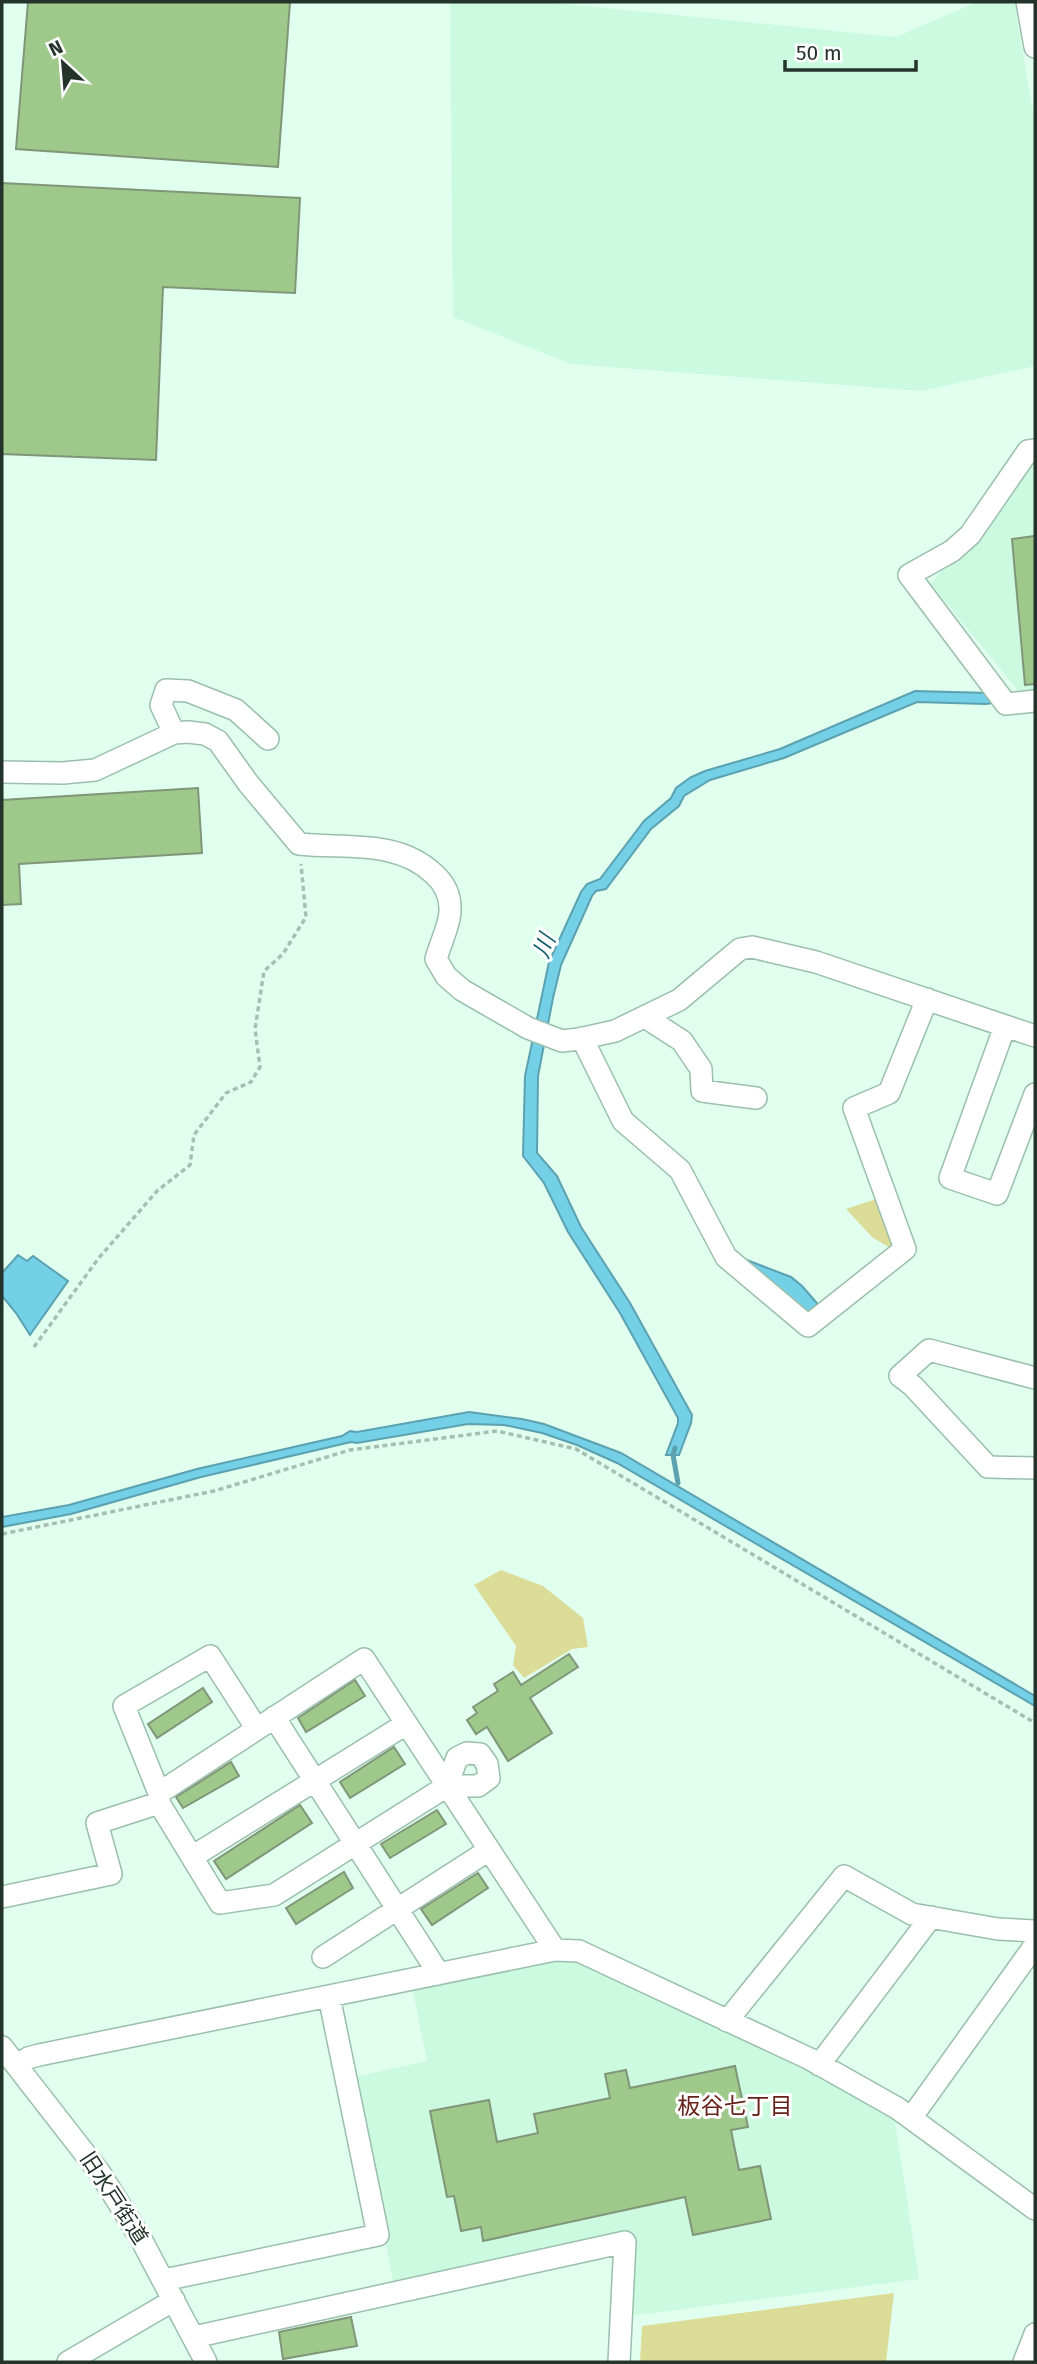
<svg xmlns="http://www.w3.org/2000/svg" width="1037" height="2364" viewBox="0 0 1037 2364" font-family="'Fira Sans','Noto Sans JP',sans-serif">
<rect width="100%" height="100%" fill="#e0ffee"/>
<path fill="#cbfae1" d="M450,2H546L896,37L977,2H1014L1035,123V366L921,391L571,364L453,317Z
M1035,458V691L1020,693L931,584Z
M577,1955L893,2108L919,2279L630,2316L633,2242L394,2287L355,2077L427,2061L412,1986Z"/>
<path fill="#dbdc98" d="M882,1197L895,1251L872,1237L846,1209Z
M501,1570L543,1586L583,1618L588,1647L572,1649L524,1678L513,1665L516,1646L474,1585Z
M894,2293L886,2362H640L642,2326Z"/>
<path fill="#73d0e7" stroke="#5ba1af" stroke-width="2" d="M915,691L1025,694L1012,700L986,704L917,702L784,758L710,780L684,796L679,806L651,829L606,889L596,891L592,896L561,965L553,998L538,1076L537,1153L557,1176L581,1227L630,1303L692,1415L691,1423L679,1455H666L678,1423V1418L620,1313L568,1232L544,1183L523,1156L525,1076L549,962L581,892L587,884L600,879L644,821L671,798L676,788L691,777L705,771L780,749Z
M731,1254L791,1277L802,1286L823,1310L808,1321Z
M18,1255L27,1261L33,1256L68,1281L30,1335L16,1313L2,1296V1273Z
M469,1412L522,1419L544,1424L621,1453L1035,1696V1706L617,1463L577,1445L542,1433L504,1425L468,1424L357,1443L351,1442L201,1477L71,1514L2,1527V1517L69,1505L197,1469L342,1436L350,1431L357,1432Z"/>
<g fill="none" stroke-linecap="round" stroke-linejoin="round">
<path stroke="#5ba1af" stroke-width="5" d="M675,1448L673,1455L678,1483"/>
</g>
<path fill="#9fc88b" stroke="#819578" stroke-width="2" d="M28,2H290L278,167L16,149Z
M2,183L300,198L295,293L163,287L156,460L2,454Z
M1035,536V684L1025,685L1012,539Z
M198,788L202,853L19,864L21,904L2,905V800Z
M569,1654L578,1667L530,1698L552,1733L508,1761L487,1727L476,1734L467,1720L477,1713L473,1707L498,1691L494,1684L513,1672L521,1685Z
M355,1680L365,1696L306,1732L298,1718Z
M203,1688L212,1702L157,1738L148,1724Z
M394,1747L405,1764L350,1798L340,1782Z
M231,1762L239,1776L183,1808L176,1797Z
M300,1805L312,1823L226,1879L214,1861Z
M437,1810L446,1824L390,1858L381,1844Z
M344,1872L353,1888L296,1924L286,1908Z
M478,1873L488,1888L432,1925L421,1909Z
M735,2066L748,2127L731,2130L739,2170L760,2166L771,2219L693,2235L685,2197L483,2241L481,2227L461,2231L454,2196L447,2197L430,2111L489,2100L497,2142L538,2133L534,2114L610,2098L605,2074L626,2070L630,2088Z
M351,2317L357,2346L283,2359L279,2332Z"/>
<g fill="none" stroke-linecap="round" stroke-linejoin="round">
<g stroke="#9abfac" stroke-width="24">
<path id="minor" d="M1027,2L1035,47
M1035,450L1028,451L970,535L952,551L909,575L1006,704L1035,701
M174,733L161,705L166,690L188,691L236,710L268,739
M2,772L63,773L95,770L174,733L188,732L205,734L218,741L248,783L299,844C346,849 397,839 434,874C445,884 451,896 450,912C449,927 440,944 436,959L446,976L462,990L528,1028L562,1041L579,1039L615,1031L679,1000L740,949L752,947L816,962L1035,1036
M645,1017L682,1041L701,1069L702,1091L756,1098
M1005,1026L950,1178L997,1194L1035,1094
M582,1038L623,1121L680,1170L726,1257L808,1326L905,1249L854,1108L889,1093L927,999
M1035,1378L929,1350L900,1376L913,1386L988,1467L1035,1468
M274,1717L439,1974
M159,1793L124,1706L210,1656L257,1729
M159,1803L220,1903L274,1895L447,1786L457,1758L467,1753L480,1754L487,1764L489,1778L478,1786H447
M192,1857L406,1724
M2,1897L111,1874L97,1823L159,1803V1793L364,1659L555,1950
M323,1957L489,1850
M727,2021L844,1876L912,1914L998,1929L1035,1931
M2,2047L100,2173L141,2239L206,2362
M17,2065L28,2058L39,2055L555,1950L579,1951L810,2059L897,2108L1035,2209
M819,2065L931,1917
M911,2118L1035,1945
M164,2280L378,2235L329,1996
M194,2337L625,2242L619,2362
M68,2362L174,2300
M1024,2362L1035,2334"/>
</g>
<path stroke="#a5bfb1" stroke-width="3.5" stroke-dasharray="5 3.5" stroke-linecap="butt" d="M34,1347L98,1259L157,1191L190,1165L194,1135L226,1093L251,1082L260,1067L255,1029L264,971L283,954L306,917L301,864
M2,1534L214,1491L350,1450L497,1431L576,1449L1035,1723"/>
<use href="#minor" stroke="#fff" stroke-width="21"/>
</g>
<g text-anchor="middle" stroke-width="6" stroke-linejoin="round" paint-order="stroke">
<g font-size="21" fill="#24332b" stroke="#fff">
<text transform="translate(114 2198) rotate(57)" y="7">旧水戸街道</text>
</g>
<g font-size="23" font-style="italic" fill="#105f6f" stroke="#fff">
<text transform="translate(544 946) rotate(-69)" y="8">川</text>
</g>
<g font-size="23" fill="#66211a" stroke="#fff">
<text x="735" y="2114">板谷七丁目</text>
</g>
</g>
<rect width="1037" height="2364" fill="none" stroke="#24332b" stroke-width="7"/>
<g transform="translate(63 63) rotate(334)" stroke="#ffffff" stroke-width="5" paint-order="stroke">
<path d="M0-5L12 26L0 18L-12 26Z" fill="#24332b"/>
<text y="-10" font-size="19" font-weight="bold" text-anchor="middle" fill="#24332b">N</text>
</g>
<path d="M785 60v10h131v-10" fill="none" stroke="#24332b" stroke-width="3.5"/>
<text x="796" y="60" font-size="21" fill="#24332b" stroke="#ffffff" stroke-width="5" paint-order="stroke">50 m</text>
</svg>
